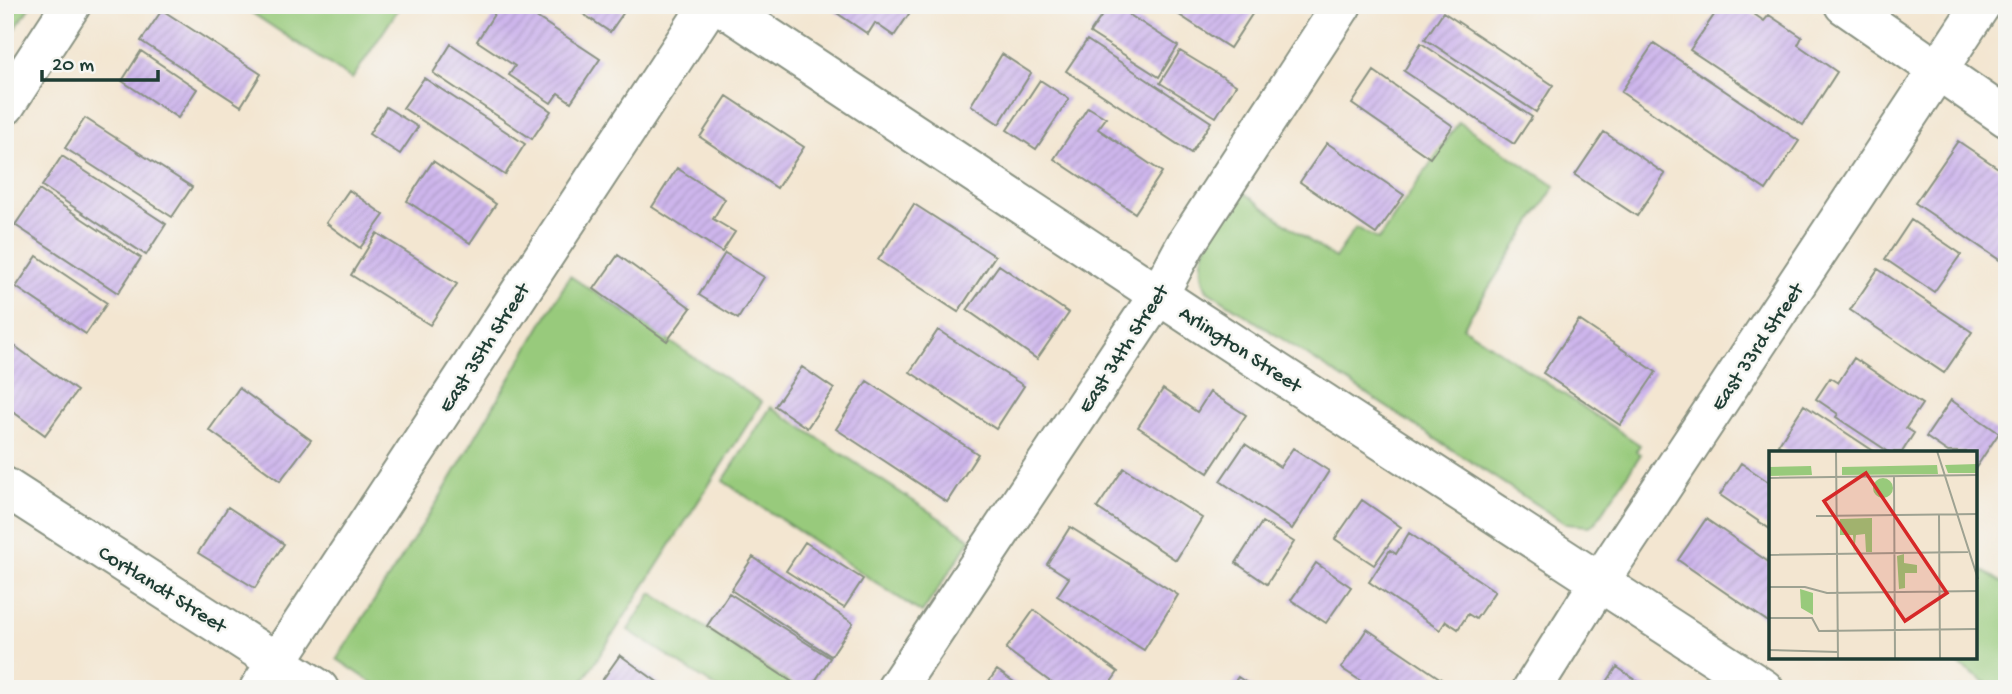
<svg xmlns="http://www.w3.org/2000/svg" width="2012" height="694" viewBox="0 0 2012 694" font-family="'Gochi Hand',sans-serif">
<defs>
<pattern id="building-hatch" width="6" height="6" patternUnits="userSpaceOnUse" patternTransform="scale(1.75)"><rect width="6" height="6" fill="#ceb6ec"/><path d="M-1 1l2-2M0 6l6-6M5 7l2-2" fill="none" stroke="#b09dcb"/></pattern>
</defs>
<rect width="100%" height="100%" fill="#f6f6f2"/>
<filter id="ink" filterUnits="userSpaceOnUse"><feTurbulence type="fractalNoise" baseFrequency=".0143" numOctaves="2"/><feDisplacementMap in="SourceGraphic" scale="14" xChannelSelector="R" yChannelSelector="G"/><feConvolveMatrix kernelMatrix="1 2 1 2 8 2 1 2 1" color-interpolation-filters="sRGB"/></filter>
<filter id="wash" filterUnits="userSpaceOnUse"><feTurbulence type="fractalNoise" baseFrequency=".00686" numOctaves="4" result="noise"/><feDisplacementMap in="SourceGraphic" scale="28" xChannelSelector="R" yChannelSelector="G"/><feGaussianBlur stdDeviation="1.57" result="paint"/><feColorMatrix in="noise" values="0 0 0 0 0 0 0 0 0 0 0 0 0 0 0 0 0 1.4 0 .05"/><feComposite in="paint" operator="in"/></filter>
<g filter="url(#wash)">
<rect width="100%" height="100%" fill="#f3e6d1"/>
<path fill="#98ca7b" stroke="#5c8458" stroke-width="2" d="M5,5H31L5,44Z
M240,5H401L352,79Z
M1459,122L1555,186L1463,327L1640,445L1636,451L1641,454L1596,522L1589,526L1566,524L1207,290C1189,251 1220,221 1240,190C1273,213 1302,237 1335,258L1356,227L1378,240Z
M570,276L762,402L578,689H382L337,659L439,499Z
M771,407L971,539L922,613L723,481Z
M1975,565L2007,586V689H1995L1948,657H1975Z
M652,593L799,689H719L628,630Z"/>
<g id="blocks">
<path fill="url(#building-hatch)" d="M500,5H518L600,59L571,102L558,93L551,103L509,75L515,66L477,41Z
M570,5H614L624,12L610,32Z
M825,5H915L894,36L875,23L868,34Z
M1109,5H1114L1178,46L1159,77L1090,33Z
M1164,5H1258L1230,48Z
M1721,5H1741L1764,21L1769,15L1802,37L1798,45L1837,72L1803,125L1690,50Z
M162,10L261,74L241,106L141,41Z
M1443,12L1553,85L1536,112L1425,39Z
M1087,40L1211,122L1191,153L1066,71Z
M1421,43L1532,117L1514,144L1404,71Z
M1654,43L1799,141L1766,190L1621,92Z
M451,44L551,111L532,139L433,73Z
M141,51L197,89L178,118L122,81Z
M1180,51L1236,85L1216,117L1160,83Z
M1002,54L1031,73L999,124L971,105Z
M1374,71L1453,126L1430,158L1352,104Z
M424,78L525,144L505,175L403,108Z
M1040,80L1069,99L1036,149L1007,130Z
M727,96L804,147L777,188L700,137Z
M386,107L418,127L400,154L369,134Z
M1088,107L1106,118L1098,129L1162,172L1135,213L1054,159Z
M85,118L192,187L172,217L65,148Z
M1604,132L1665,174L1637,216L1575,175Z
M1958,141L2007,174V265L1915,203Z
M1327,143L1404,195L1376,234L1300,182Z
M62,156L166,224L146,255L42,186Z
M433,161L496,204L470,243L407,201Z
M677,168L725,199L713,219L735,232L722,252L652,207Z
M39,190L141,258L118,293L15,225Z
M349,190L384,215L360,248L326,223Z
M914,204L995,256L958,312L878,260Z
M1911,220L1961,254L1934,292L1885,259Z
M377,233L457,284L430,325L351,275Z
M725,253L764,277L738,319L699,295Z
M618,255L691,308L667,341L594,289Z
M37,256L107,303L86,334L16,287Z
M999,265L1069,313L1037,359L967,310Z
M1878,269L1972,332L1944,373L1850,310Z
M1579,320L1656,372L1620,425L1543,373Z
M938,330L1024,386L996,429L910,372Z
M5,339L77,391L45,435L5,406Z
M1854,358L1922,404L1906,428L1914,433L1902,452H1889L1836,417L1838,414L1816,399L1830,378L1838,383Z
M802,367L834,389L807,428L775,406Z
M867,381L978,454L947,502L836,429Z
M239,388L311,440L280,481L209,430Z
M1163,389L1197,412L1210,392L1246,415L1208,473L1138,427Z
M1951,400L1999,433L1975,469V452H1948L1926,437Z
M1804,405L1875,452H1789L1778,445Z
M1245,444L1280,467L1293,448L1329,471L1292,529L1220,481Z
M1741,463L1770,483V529L1720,495Z
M1124,468L1202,518L1176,560L1097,508Z
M1362,500L1401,527L1374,565L1335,539Z
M228,507L284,544L255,588L198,553Z
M1706,519L1770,563V623L1678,560Z
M1262,522L1294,542L1267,584L1236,563Z
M1070,527L1178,595L1144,650L1057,596L1069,578L1047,564Z
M1409,533L1495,591L1476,619L1468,614L1458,629L1446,621L1440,630L1369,582L1390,550L1396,554Z
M805,542L863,579L844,608L786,571Z
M753,557L853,623L831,656L731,590Z
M1316,563L1351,587L1326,623L1291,600Z
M729,593L830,658L810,689H803L707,626Z
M1034,610L1118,672L1106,689H1060L1006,649Z
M1367,629L1450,685L1448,689H1373L1341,668Z
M620,655L663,686L661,689H596Z
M1617,667L1649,689H1602Z
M997,670L1024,689H983Z
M1238,677L1256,689H1230Z"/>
</g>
</g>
<g filter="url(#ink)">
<use href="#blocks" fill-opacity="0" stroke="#899282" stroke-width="2"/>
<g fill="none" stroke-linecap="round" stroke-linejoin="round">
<g stroke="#899282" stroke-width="42">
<path id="minor" d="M720,5L1192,317L1764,689
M1844,5L2007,118
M5,106L71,5
M5,487L319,689
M259,689L709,5
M896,689L1159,294L1186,244L1342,5
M1532,689L1600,581L1981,5"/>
</g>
<use href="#minor" stroke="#fff" stroke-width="38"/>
</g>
</g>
<g text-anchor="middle" stroke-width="5" stroke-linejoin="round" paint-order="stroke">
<g font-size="21" fill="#1f3d34" stroke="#f6f6f2">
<text transform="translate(1756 346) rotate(-56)" y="7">East 33rd Street</text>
<text transform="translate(483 347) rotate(-57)" y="7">East 35th Street</text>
<text transform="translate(1122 348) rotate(-57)" y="7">East 34th Street</text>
<text transform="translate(1241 348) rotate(33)" y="7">Arlington Street</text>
<text transform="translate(163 588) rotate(32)" y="7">Cortlandt Street</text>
</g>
</g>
<g transform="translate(1769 451)">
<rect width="208" height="208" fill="#f3e6d1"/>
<path d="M208,13V22H179L176,14ZM168,14L169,23L73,24V16ZM42,15L43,24L0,25V16ZM104 37a10 10 0 1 1 20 0a10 10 0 1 1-20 0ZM103,67V101H97L96,83L87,84L85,102L84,84H71V68ZM135,103V112L148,114V122H136V137L130,138L128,105ZM31,138L44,142V164L32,157Z" fill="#98ca7b"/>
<path fill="none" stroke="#9ea292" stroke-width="2" d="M67,0L69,208M168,0L209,128M125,26L126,208M0,27L209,24M170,64L171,208M47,65L209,63M0,104L199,101M0,136H36L58,142L209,140M0,167H43L50,180L209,178M0,199L69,201"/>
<path fill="#d62828" fill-opacity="0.15" stroke="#d62828" stroke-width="3.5" d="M97,22L178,142L136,170L55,50Z"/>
<rect width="208" height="208" fill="none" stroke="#1f3d34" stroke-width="3.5"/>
</g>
<rect width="2012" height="694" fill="none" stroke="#f6f6f2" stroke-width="28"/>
<path d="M42 70v10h116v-10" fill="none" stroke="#1f3d34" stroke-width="3.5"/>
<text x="52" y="70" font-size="21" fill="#1f3d34" stroke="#f6f6f2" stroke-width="5" paint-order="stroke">20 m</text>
</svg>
